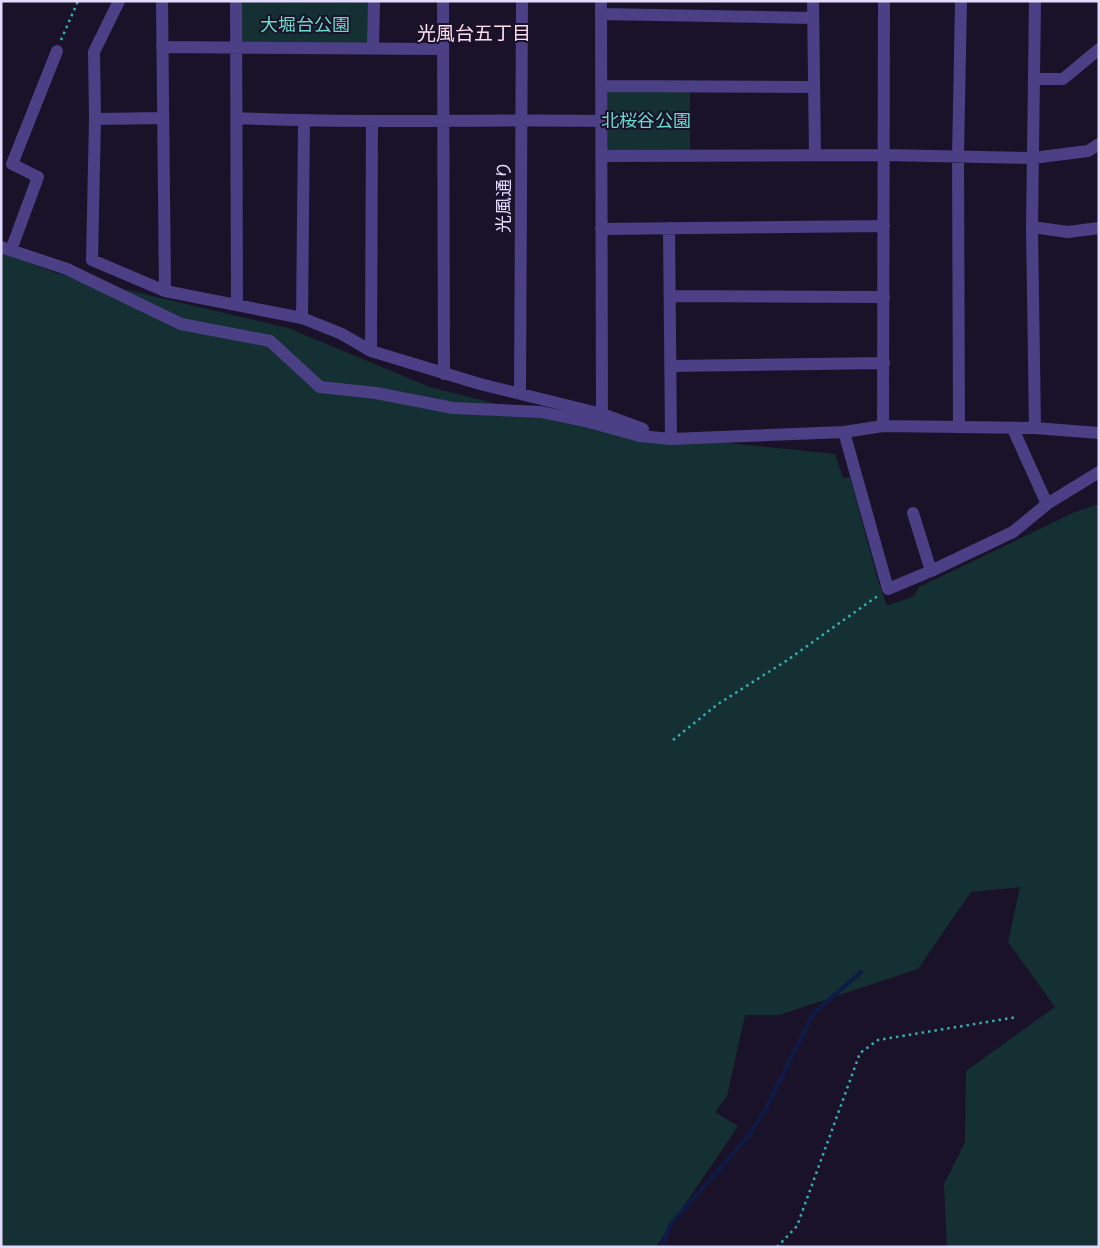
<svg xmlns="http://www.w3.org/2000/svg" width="1100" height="1248" viewBox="0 0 1100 1248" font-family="Overpass,'Noto Sans JP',sans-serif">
<rect width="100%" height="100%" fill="#191229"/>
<path fill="#153032" d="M236,1H374L373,48L236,47Z
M601,86H690V156H602Z
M1,252L56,273L288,328L430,387L599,430L835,454L843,478L850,477L877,577L887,606L914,596L919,587L1075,512L1099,504V1247H947L944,1184L965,1142L966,1071L1055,1007L1008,942L1020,887L971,892L918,969L779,1015H745L727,1096L715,1112L738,1126L656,1247H1Z"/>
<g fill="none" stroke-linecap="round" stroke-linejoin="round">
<path stroke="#0d1b46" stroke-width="4" d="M662,1247L670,1225L750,1134L766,1108L813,1014L861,972"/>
<path stroke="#36aeb6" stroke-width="2.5" stroke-dasharray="2.5 4" stroke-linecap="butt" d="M61,40L78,1
M673,740L718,704L786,661L879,595
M777,1247L797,1226L860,1053L878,1040L1017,1017"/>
<path stroke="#4b3f85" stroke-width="12" d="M119,1L94,52L95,119L92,260L165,291L302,318L342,334L371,351L480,384L602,414L643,429
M162,1L165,291
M236,1L237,304
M443,1L444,374
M601,1L602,414
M813,1L815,155
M601,14L813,18
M162,47L442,49
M373,48L374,1
M1034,79H1063L1099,49
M601,86L814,87
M237,118C358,124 480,119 602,121
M95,119L163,118
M602,156L884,155L1033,158L1088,151L1099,144
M1032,227L1068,232L1099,228
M669,228L671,439
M601,229L884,226
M1,247L67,269L181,324L270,341L320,387L376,393L453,408L541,412L589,422L640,436L671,439L844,432L883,426L1035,428L1099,433
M11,250L38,177L12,164L57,51
M670,296L884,297
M302,318L304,121
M371,351L372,121
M670,366L884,363
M520,393L522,1
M883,426L884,1
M959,427L958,156L961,1
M1035,428L1032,227L1035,1
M1013,429L1047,504
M844,432L888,589L931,571L1013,532L1047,504L1099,472
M913,513L931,571"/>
</g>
<g text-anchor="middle" stroke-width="4" stroke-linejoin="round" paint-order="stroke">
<g font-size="18" fill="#69dbcd" stroke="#191229">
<text x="305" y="31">大堀台公園</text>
<text x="646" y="127">北桜谷公園</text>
</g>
<g font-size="18" fill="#e3dbfd" stroke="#191229">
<text transform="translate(504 197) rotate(-90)" y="6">光風通り</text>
</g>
<g font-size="19" fill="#fdddee" stroke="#191229">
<text x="474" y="40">光風台五丁目</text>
</g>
</g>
<rect width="1100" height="1248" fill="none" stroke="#e3dbfd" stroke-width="5"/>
</svg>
